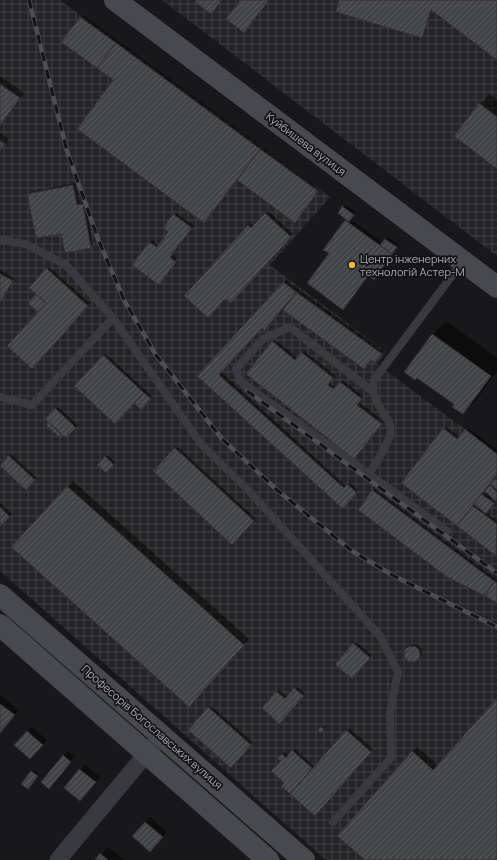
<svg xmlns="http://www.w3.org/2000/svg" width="497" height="860" viewBox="0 0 497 860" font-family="Manrope,sans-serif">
<defs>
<pattern id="industrial-grid" width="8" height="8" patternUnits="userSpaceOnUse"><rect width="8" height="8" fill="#242427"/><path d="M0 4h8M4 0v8" fill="none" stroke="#414144"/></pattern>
<pattern id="building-hatch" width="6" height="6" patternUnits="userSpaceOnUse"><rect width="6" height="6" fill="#424347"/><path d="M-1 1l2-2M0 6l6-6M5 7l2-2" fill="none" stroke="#5b5c5f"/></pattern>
</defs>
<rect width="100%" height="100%" fill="#18181a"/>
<path fill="url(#industrial-grid)" d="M0,0H60L330,197L270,265L386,352L377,364L497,453V860H326L0,571Z
M162,0H497V256Z"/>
<path fill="#0007" d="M340,0H497V59L432,10L422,37Z
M83,15L319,189L297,219L295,221L237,179L204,222L114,80L81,18Z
M0,76L24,93L0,127Z
M490,94L497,100V168L480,104Z
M0,133L9,139L0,151Z
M76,183L79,203L85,202L93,244L90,247L62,232L28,194L31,192Z
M345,205L356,212L350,219L383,243L388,237L398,245L376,276L325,249L347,219L339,213Z
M268,211L293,234L231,302L226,297L185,296L251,223L254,226Z
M176,213L194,226L172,255L177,259L161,281L133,265L152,240L159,246L170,232Z
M49,267L90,303L32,367L39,312L37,294L30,288Z
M0,270L14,278L0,302Z
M286,280L384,351L377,360L371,359L364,368L283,309L264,329L262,327L221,372L346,486L350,483L358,490L343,508L198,376Z
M446,321L497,358V371L476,400L462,413L455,404L417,377L406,372L433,334Z
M275,340L298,358L304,351L335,375L329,383L336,388L342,380L363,396L359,402L383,421L356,456L272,342Z
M106,354L152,396L141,408L134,402L76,386Z
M58,407L78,425L66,437L63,434L60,437L47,425L50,422L46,419Z
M446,427L460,437L468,428L497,450V473L483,491L488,496L486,491L497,478V497L486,512L497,521L496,555L402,483Z
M178,447L255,518L232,543L154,471Z
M11,454L37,478L26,489L0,465Z
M108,455L115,462L106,471L98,465Z
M73,481L249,639L194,700L13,547Z
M375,489L497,579V603L448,576L373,491Z
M0,503L12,514L0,526Z
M356,642L372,655L352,677L337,664Z
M406 652a8 8 0 1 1 16 0a8 8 0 1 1-16 0Z
M297,687L305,693L279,722L263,708L279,690L288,697Z
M0,695L19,710L0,732Z
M497,699V860H366L413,752L417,747L439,766Z
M211,706L253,742L231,767L189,730Z
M324,726L326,727L322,732L320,731Z
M32,727L47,740L35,753L27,731Z
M349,728L373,749L315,815L282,786L286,783L282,761L279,758L284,752L289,756L295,749L315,767Z
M68,751L75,756L49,788L63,756Z
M85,765L100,777L85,795L65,788Z
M34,770L39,774L30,785L32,772Z
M150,817L167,832L155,846L145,822Z
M108,847L124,860H96Z"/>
<path fill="url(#building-hatch)" stroke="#323236" d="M197,0H222L211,14L195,2Z
M240,0H269L244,33L226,19Z
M339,0H497V60L431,10L422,38L336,12Z
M80,17L116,43L97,68L61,42Z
M116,43L260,149L204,223L77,129L113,80L97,68Z
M0,84L20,98L0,126Z
M479,103L497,117V169L454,136Z
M0,141L5,144L0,151Z
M260,149L318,191L295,223L237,180Z
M73,185L77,205L83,204L91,248L65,253L61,234L36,238L27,194Z
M342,206L354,215L349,222L338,213Z
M265,213L291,237L231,303L225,299L208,318L184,296L248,225L251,228Z
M173,214L192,228L170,257L176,262L159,285L132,265L149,242L157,247L168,232L163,228Z
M345,220L392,254L374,280L368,276L343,310L307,283L329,253L323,250Z
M385,239L397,247L392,254L380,245Z
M46,268L88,306L32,369L7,346L46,303L29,288Z
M0,274L13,281L0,302Z
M283,282L296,292L264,331L262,328L219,375L344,488L347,484L357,493L343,509L197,376Z
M296,292L382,354L375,363L371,360L364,369L283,310Z
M36,294L46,303L38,312L28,303Z
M432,334L491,376L463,414L452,407L454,404L417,378L415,380L404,372Z
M272,341L295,360L301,352L333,378L328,385L333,389L340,382L362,399L357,405L382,424L354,459L246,374Z
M103,355L144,393L115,424L74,386Z
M144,393L151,399L141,410L134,403Z
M55,408L76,428L66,438L45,419Z
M48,422L63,436L60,438L46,425Z
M443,428L457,439L465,429L497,454V474L457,526L401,483Z
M175,448L254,521L232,545L153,471Z
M8,455L35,480L26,490L0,466Z
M105,456L114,465L106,473L97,465Z
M496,478L497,480V490L490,484Z
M490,485L497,492V498L495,501L485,491Z
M67,486L244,645L189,707L11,547Z
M372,490L494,581L485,596L447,577L358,510Z
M481,494L494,503L486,514L474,504Z
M473,506L497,524L496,556L457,526Z
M0,507L10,517L0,527Z
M494,581L497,583V603L485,596Z
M353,643L370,658L352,679L335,664Z
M404 654a8 8 0 1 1 16 0a8 8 0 1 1-16 0Z
M294,688L304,696L279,724L262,708L276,691L285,699Z
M497,698V860H365L337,836L412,751L433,770Z
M0,704L15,715L0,733Z
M208,707L251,745L231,768L188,730Z
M318.5 730a2.5 2.5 0 1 1 5 0a2.5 2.5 0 1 1-5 0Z
M346,730L371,752L315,816L290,794Z
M27,731L43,745L30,759L14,745Z
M292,750L312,768L290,794L281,786L284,783L271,771L281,761L277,758L282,754L286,758Z
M63,755L71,762L49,789L41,782Z
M79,769L96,782L80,801L64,788Z
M31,771L38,776L28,789L21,784Z
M145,822L163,837L150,852L132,836Z
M100,853L108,860H95Z"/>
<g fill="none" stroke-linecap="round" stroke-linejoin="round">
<path stroke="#393a3f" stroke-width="8" d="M0,240L26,244L66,265L113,318L201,444L250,492L380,636L398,672L390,713L391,758L333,822
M0,397L32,405L113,318
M369,474L240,381L236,369L263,339L290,327L372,391
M447,531L369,474C375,463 388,446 390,435C394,413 369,409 374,380L463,261"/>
<path stroke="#393a3f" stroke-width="17" d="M58,860L162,735"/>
<path stroke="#47494f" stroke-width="22" d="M115,0L497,287
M0,595L304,860
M0,625L268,860"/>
<path stroke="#4c4e54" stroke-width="1" d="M0,605L292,860
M0,615L280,860"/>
<g stroke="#4c4e54" stroke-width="4.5">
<path id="rail" d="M29,0L67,151L98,239L125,302L156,355L222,439L277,490L352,551L394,576L497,627
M247,391L497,573"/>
</g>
<use href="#rail" stroke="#131315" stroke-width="3" stroke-dasharray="9" stroke-linecap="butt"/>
</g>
<circle fill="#efb83c" stroke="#131315" stroke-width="1.5" cx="352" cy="265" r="4"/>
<g text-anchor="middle" stroke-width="3.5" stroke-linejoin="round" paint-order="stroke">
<g font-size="11" fill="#abafba" stroke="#131315">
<text transform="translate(306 144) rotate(37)" y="4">Куйбишева вулиця</text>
<text transform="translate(152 727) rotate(41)" y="4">Професорів Богославських вулиця</text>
</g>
<g font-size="11" fill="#abafba" stroke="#131315" text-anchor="start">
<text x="360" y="263">Центр інженерних<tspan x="360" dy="13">технологій Астер-М</tspan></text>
</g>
</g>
</svg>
